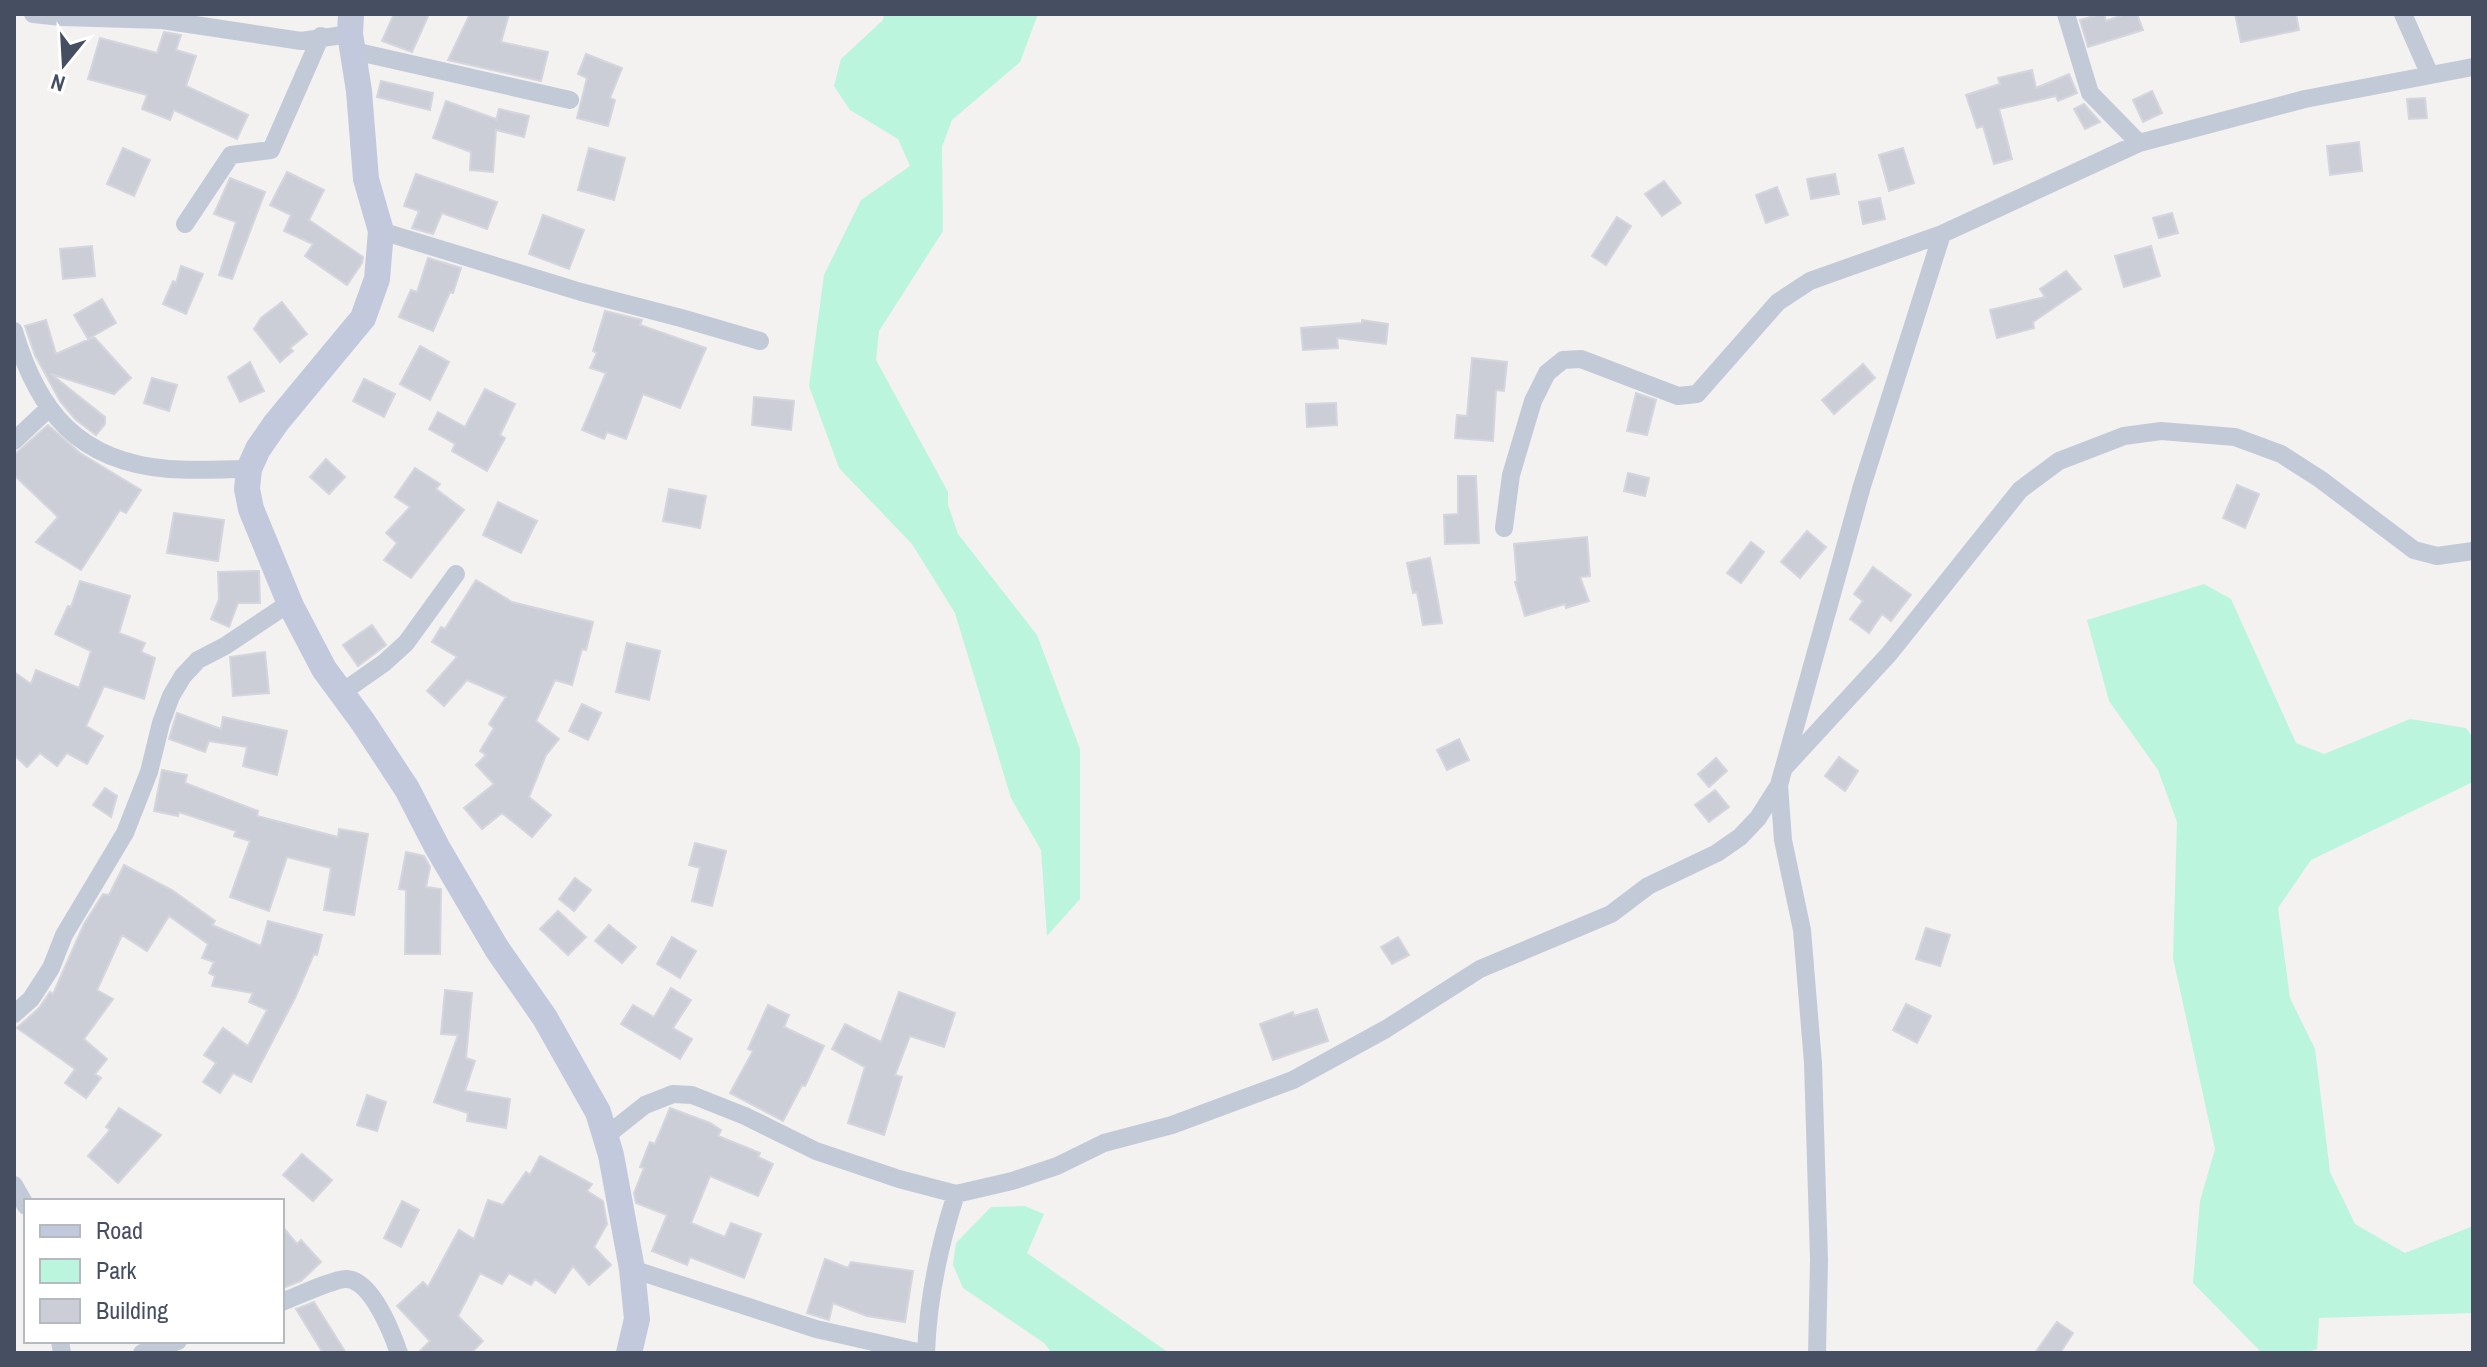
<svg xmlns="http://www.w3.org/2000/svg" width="2487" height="1367" viewBox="0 0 2487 1367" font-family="'Archivo Narrow',sans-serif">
<rect width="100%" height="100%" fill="#f4f1f1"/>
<path fill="#bbf5dd" d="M884,14H1038L1020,62L952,120L942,147L943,231L879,331L876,360L948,492V505L958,534L1037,635L1080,749V899L1047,936L1041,850L1011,798L955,613L912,544L839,468L809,386L824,275L861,200L910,166L898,139L850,110L834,86L841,59L883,20Z
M2204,584L2231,599L2296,743L2324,754L2410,719L2466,728L2473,738V782L2311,860L2278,908L2290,998L2315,1049L2330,1172L2355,1224L2405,1253L2473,1226V1313L2319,1318L2317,1349L2304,1353H2265L2261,1352L2193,1283L2200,1201L2215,1149L2173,958L2177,822L2158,770L2109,701L2087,620Z
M1025,1206L1044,1214L1027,1253L1169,1353H1052L1044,1343L963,1288L953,1265L956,1243L991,1207Z"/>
<path fill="#ccced7" stroke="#d4d5dd" stroke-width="2" d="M394,14H429L412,52L382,41Z
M470,14H509L501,42L548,52L541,81L448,60Z
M2101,14H2104L2106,21L2125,14H2137L2143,30L2088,47L2080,20Z
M2235,14H2296L2299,30L2241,42Z
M164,32L181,35L176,50L196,56L186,86L248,115L237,139L174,110L170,120L142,109L147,95L88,79L100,38L157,53Z
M586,54L622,68L610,98L615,100L608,126L577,118L587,78L578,74Z
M2032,70L2036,88L2069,74L2077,93L2058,101L2056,96L1999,109L2012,159L1994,164L1983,126L1977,128L1966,95L2000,84L1998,78Z
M381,81L433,93L430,110L377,97Z
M2152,91L2162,113L2143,122L2133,100Z
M2425,98L2427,118L2409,119L2407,99Z
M446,101L496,119V121L499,109L529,116L524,137L496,130L493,172L470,170L471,152L433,138Z
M2084,104L2100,122L2085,129L2074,109Z
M2359,142L2362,171L2330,175L2327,146Z
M123,148L150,160L134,196L107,184Z
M589,148L625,158L614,200L578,190Z
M1903,148L1914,183L1889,191L1879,155Z
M287,172L324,190L309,220L363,257L362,263L347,285L305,256L313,244L284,231L291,215L270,205Z
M416,174L497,202L487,229L442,213L433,234L412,228L419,211L404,206Z
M1835,174L1839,194L1811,199L1807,179Z
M230,178L265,192L232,279L219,275L236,222L214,214Z
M1664,181L1681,203L1662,216L1645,194Z
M1777,187L1788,215L1766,223L1756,195Z
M1880,198L1885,219L1863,224L1859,202Z
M2172,213L2178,233L2159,238L2153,218Z
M543,215L584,230L569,269L529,254Z
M1617,217L1631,226L1606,265L1592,256Z
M92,246L95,276L63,279L60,249Z
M2151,246L2160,276L2124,287L2115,256Z
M428,258L461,268L453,293L450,292L433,331L399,317L411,290L417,292Z
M181,266L203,274L186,314L163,304L173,281L176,283Z
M2066,271L2081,289L2033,322L2034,328L1997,338L1990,310L2045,297L2040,289Z
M102,299L116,323L88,339L74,315Z
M282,302L307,334L290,348L293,351L280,362L254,329L261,318Z
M605,311L642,320L640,325L706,348L680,408L643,394L626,439L607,432L604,439L582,430L606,373L590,368L597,353L593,351Z
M46,320L56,354L94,337L131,378L114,394L51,374L105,417V424L96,435L75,419L60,401L35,355L25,326Z
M1362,320L1388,324L1386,344L1337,338L1338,348L1303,350L1301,328L1362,323Z
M420,346L449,362L430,400L400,384Z
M1472,358L1507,362L1504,391L1496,390L1493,441L1455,438L1457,415L1467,416Z
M250,362L264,391L240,402L228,377Z
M1863,364L1875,378L1834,414L1822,400Z
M152,378L177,385L169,411L144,403Z
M364,379L395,394L384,417L353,401Z
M485,389L515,404L500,435L505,438L487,471L452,451L455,444L429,429L438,412L465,427Z
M1636,393L1656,400L1647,435L1627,431Z
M754,397L794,401L791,430L752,425Z
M1336,403L1337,425L1307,427L1306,404Z
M48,425L80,453L141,490L126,513L120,510L81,570L36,542L58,517L14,475V455Z
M326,459L345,477L329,494L310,477Z
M415,468L440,484L436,489L464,510L411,578L384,560L397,543L386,533L410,507L395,497Z
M1628,473L1649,478L1645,496L1624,491Z
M1458,476H1476L1479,543L1445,544L1444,515L1458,514Z
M2237,485L2259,494L2245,528L2223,518Z
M669,489L706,496L700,528L663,521Z
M498,502L537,521L521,553L483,535Z
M174,513L224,520L218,561L167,553Z
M1807,531L1826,547L1800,578L1781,562Z
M1587,537L1590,576L1580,577L1589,601L1566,608L1565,604L1525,616L1515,582L1517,581L1514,544Z
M1751,542L1764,552L1741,583L1727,573Z
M1430,558L1442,623L1423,625L1417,592L1413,593L1407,563Z
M1873,567L1911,595L1891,621L1882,614L1869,633L1850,619L1863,601L1854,594Z
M259,571L260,603H238L229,627L211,619L219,599L218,572Z
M476,580L512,602L593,622L586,650L582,649L572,685L555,680L536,721L559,739L546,755L529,797L551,815L532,837L502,813L482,829L464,808L494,784L476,765L486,755L480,751L494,728L489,724L506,697L467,680L444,706L427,691L457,657L432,642L441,627L445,629Z
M80,581L130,596L119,633L145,643L141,652L155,658L144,699L104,686L86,726L103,736L87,764L67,753L57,766L40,753L27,767L14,755V672L31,684L36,670L79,688L91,651L55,634L68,606L71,607Z
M372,625L386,645L358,666L343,645Z
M627,643L660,651L649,700L616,692Z
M265,652L269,693L233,696L230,657Z
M582,704L601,713L588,740L569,731Z
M177,713L221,729L223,717L287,731L277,775L243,766L247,747L209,741L205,752L169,739Z
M1459,739L1469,760L1447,770L1437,750Z
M1839,757L1858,771L1845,791L1825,776Z
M1716,758L1727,771L1709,787L1698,774Z
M162,770L187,775L185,783L258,811L257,816L338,837L339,829L368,834L354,915L324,910L331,868L287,857L269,911L230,897L250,841L234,836L236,831L179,812L178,816L154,811Z
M105,788L117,796L111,817L93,805Z
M1715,790L1729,807L1709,822L1695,805Z
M695,843L726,851L712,906L692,901L700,868L689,865Z
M406,852L424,856L430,867L426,887L441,889L440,954H405L406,890L399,889Z
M124,865L172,890L215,921L212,925L261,946L268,921L322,935L317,955L314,954L295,998L251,1082L233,1073L220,1093L203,1082L216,1063L204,1055L223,1028L248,1046L267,1010L249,1002L253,993L212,986L215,976L209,973L214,962L202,958L208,944L169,916L147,951L122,935L97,990L113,999L84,1039L107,1059L95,1074L101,1078L86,1098L65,1083L75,1069L17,1028L39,1008L50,992L53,994L84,924L103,894L109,895Z
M575,878L591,890L574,911L559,899Z
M558,911L586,937L568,955L540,929Z
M609,925L636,947L622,963L595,941Z
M1926,928L1950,935L1940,966L1916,959Z
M672,937L696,951L680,978L657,964Z
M1398,937L1409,955L1392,964L1381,947Z
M671,988L691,1000L673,1028L692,1039L680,1059L621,1024L633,1005L654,1017Z
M445,990L472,993L466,1058L475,1061L465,1091L510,1099L506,1128L467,1121L468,1113L434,1102L458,1035L441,1034Z
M899,992L955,1013L944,1047L910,1036L895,1075L902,1077L884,1135L848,1123L865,1067L832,1049L845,1024L881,1042Z
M1906,1004L1931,1016L1917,1043L1893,1030Z
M768,1005L789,1015L784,1027L824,1046L805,1086L802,1085L783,1121L730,1093L753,1051L748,1049Z
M1317,1009L1328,1041L1273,1060L1260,1024L1293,1012L1294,1016Z
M367,1095L386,1102L377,1131L357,1125Z
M119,1108L161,1135L118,1183L88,1156L110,1130L106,1127Z
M670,1108L710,1123L721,1130L718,1136L760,1153L758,1157L773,1164L758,1196L710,1176L691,1223L725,1237L731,1223L761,1234L744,1278L690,1257L687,1265L652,1251L667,1215L636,1203L634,1193L644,1168L640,1167L650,1142L655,1144Z
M302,1154L332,1180L313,1201L283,1175Z
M540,1156L592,1184L587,1191L603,1201L607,1224L594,1247L611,1265L589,1285L573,1266L555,1293L535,1279L531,1285L509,1273L502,1284L480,1273L458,1316L483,1341L471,1353H418L430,1341L397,1306L423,1282L428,1287L459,1230L474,1239L488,1200L503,1205L526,1172L530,1175Z
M402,1201L419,1210L401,1247L384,1238Z
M282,1226L297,1244L301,1240L321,1262L301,1281L283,1288Z
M825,1259L848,1268L851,1262L913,1271L905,1322L867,1316L833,1303L829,1320L807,1313Z
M314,1302L346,1353H323L296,1309Z
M2057,1322L2073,1333L2060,1353H2035Z"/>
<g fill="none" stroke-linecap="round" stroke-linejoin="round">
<path stroke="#c3cad7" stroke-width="18" d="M33,14L62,17L162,20L301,41L350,34
M2066,14L2090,93L2139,143
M2403,14L2430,75
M354,51L570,100
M185,224L231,155L271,150L321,36
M381,231L581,292L681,318L760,341
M14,331C38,412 79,462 169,469C195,471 223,469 249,469
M14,441L48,409
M1504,528L1511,475L1533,401L1547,373L1563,360L1581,359L1678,396L1697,394L1778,302L1810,281L1942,234
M341,693L384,663L406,643L456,574
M1785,767L1889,654L2020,490L2059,461L2124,436L2161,431L2235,437L2281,454L2320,479L2414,550L2437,556L2473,551
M14,1014L31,999L51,968L64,935L125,833L149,772L161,723L171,696L183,676L198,660L225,646L291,602
M606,1136L645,1105L673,1094L692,1095L745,1116L816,1151L899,1179L956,1194L1012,1181L1057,1166L1104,1143L1172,1125L1293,1080L1386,1029L1480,969L1611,914L1648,886L1717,853L1740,837L1758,818L1779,785
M14,1185L26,1206
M632,1269L816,1329L922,1353
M282,1302C295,1297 336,1278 347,1279C372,1281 392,1333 399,1353
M60,1341L62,1353
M142,1353L178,1341
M926,1353C928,1299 939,1246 956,1194
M1817,1353L1819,1260L1813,1063L1802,930L1783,840L1779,785L1862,486L1942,234L2139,143L2305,99L2473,67"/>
<path stroke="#c2c9dc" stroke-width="26" d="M351,14L350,34L359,91L366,179L381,231L377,279L363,318L276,423L258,449L249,469L247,489L251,509L291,606L324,669L363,722L407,789L437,847L497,949L545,1018L598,1112L611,1155L632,1269L637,1319L629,1353"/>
</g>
<rect width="2487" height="1367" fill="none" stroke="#464f61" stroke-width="32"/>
<rect x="24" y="1199" width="260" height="144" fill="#ffffff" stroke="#b5b9c0" stroke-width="2"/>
<rect x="40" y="1225" width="40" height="12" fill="#c2c9dc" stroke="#b5b9c0" stroke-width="2"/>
<text x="96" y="1239" font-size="24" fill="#464f61">Road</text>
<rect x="40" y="1259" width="40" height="24" fill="#bbf5dd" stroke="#b5b9c0" stroke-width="2"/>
<text x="96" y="1279" font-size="24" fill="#464f61">Park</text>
<rect x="40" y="1299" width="40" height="24" fill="#ccced7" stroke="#b5b9c0" stroke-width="2"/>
<text x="96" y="1319" font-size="24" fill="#464f61">Building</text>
<g transform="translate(64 64) rotate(198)" stroke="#ffffff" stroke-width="6" paint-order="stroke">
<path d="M0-6L14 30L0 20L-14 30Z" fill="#464f61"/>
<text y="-12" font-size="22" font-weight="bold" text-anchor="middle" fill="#464f61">N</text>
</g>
</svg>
